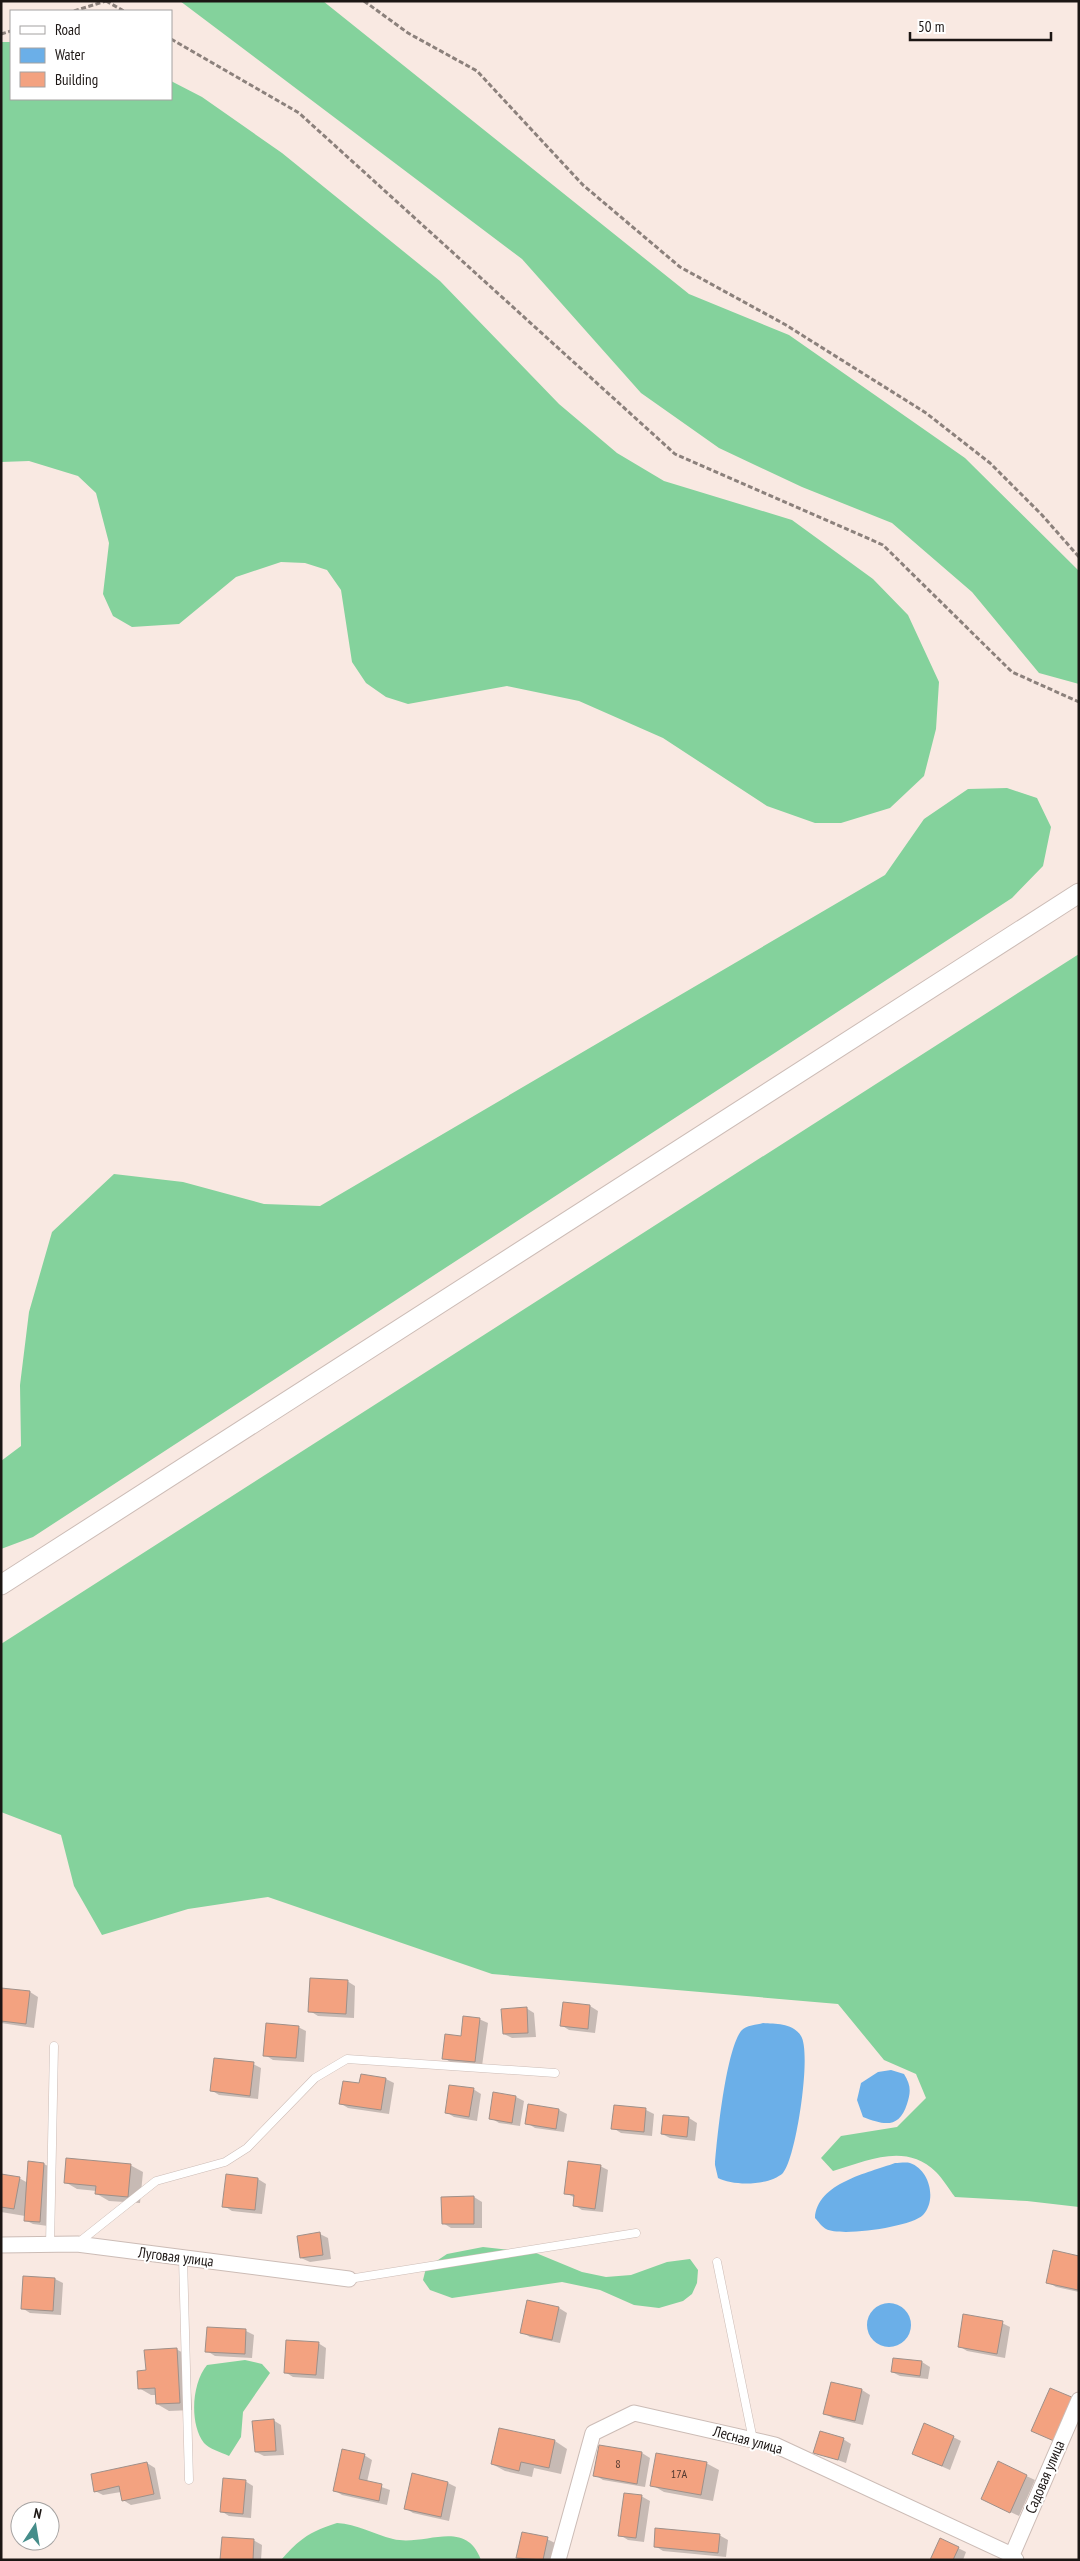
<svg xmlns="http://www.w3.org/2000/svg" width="1080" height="2561" viewBox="0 0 1080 2561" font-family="'PT Sans Narrow',sans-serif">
<rect width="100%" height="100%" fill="#f9e9e2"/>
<path fill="#84d29c" d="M180,1H323L689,294L789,335L965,458L1079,571V684L1039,673L972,592L892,523L802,487L719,448L641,393L522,259Z
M1,42H11V99H171V81L202,97L282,153L440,281L559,404L617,453L664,481L792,520L873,579L908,615L939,682L936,729L924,776L890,808L841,823H815L767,806L663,738L579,701L507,686L408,704L386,697L366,683L352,662L341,590L327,570L305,563L281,562L236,577L179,624L132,627L113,616L103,594L109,543L96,493L78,476L29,461L1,462Z
M1007,788L1037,798L1051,827L1043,866L1012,898L33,1537L1,1549V1461L21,1446L20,1385L29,1312L52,1232L114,1174L183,1182L264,1204L320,1206L885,875L924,819L968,789Z
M1079,954V2207L1027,2201L955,2197C949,2189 943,2179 936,2172C905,2142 868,2161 833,2171L821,2158L841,2136L897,2127L926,2098L916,2074L884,2060L838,2004L492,1974L268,1897L188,1909L102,1935L74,1886L61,1835L1,1812V1644Z
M483,2247L536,2253L582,2272L606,2277L631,2275L667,2262L690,2259L698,2270L697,2283L692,2294L683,2301L659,2308L634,2305L600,2290L562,2282L452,2298L430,2290L423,2280L426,2268L447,2254Z
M245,2360L262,2364L270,2373L243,2412L241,2437L229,2456C221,2452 209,2449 204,2443C189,2423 192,2383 207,2365Z
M337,2523C357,2524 373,2534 393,2539C425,2547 465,2517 481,2560H281C299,2539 311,2531 337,2523Z"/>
<path fill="#6bafe8" d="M763,2023C776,2024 793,2023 801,2036C812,2053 796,2159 783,2173C769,2186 733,2186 718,2178L715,2165C717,2137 726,2051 741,2031C746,2025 757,2025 763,2023Z
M891,2070L904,2074C911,2085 911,2092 907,2104C899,2129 884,2125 863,2117L857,2100L861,2083L878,2072Z
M895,2163C899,2163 906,2162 910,2163C930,2170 937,2200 923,2215C911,2227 841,2237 826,2229C822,2227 818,2221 815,2218C817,2183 868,2173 895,2163Z
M867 2325a22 22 0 1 1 44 0a22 22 0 1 1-44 0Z"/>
<path fill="#0003" d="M347,1981L355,1986L354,2018L318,2016L310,2011Z
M1,1989L30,1992L38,1997L34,2028L1,2023Z
M564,2003L590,2006L598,2011L595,2033L569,2030L561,2025Z
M526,2008L534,2013L536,2037L512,2038L504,2034Z
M479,2019L488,2023L482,2066L452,2063L444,2058Z
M298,2027L306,2031L304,2062L273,2060L265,2055Z
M253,2064L261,2068L258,2099L219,2095L211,2090Z
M386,2079L394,2083L389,2114L348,2108L340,2103L360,2085Z
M473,2089L481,2094L477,2121L454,2117L446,2112Z
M494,2094L516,2097L524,2101L520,2126L499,2123L491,2118Z
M559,2110L567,2114L564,2132L535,2128L527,2123Z
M646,2110L654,2114L652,2136L621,2133L613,2128Z
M689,2118L697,2123L695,2141L670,2138L662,2134Z
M44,2164L52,2168L48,2226L33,2224L25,2220V2216L1,2212V2175L19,2178L28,2183Z
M130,2165L143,2172L140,2203L109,2201L97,2194V2191L77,2189L65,2182Z
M600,2166L608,2170L603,2212L582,2210L574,2205L575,2198L566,2193Z
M227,2175L258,2179L266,2184L262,2214L232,2211L224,2206Z
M474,2197L482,2202V2228H451L443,2223Z
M320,2234L328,2238L331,2259L310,2262L301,2258Z
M1079,2257V2292L1056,2287L1048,2282Z
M24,2277L55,2279L63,2283L61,2315L30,2313L22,2308Z
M528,2302L559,2308L567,2313L560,2343L530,2337L522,2332Z
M1002,2323L1010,2327L1005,2358L967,2351L959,2346Z
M246,2331L254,2335L252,2358L215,2356L207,2351Z
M318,2343L326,2348L324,2379L293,2377L285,2372Z
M176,2349L189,2356L192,2410L169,2411L157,2404L156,2395H151L139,2388L147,2372Z
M922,2362L930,2367L928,2379L900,2376L892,2372Z
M831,2383L862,2390L870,2395L863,2425L833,2418L825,2414Z
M273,2420L281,2425L284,2455L264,2456L256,2452Z
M953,2437L961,2441L950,2470L913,2454Z
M843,2439L851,2444L846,2463L815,2452Z
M555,2441L567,2449L561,2474L534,2468L532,2477L505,2471L492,2464Z
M600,2446L642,2453L650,2458L645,2487L603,2480L595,2475Z
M364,2455L372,2460L367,2482L390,2490L387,2505L342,2495L334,2490Z
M147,2463L155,2468L161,2499L131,2505L123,2500L121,2492L103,2495L95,2491Z
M706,2463L719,2470L713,2501L664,2492L652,2485Z
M998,2463L1035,2480L1019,2516L982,2499Z
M413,2475L448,2483L456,2487L449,2521L413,2513L405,2508Z
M245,2481L253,2486L251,2518L229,2516L221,2511Z
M641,2496L650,2501L644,2542L628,2540L620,2535Z
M719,2535L728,2540L726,2557L663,2551L655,2546Z
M547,2539L555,2543L551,2560H521L517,2558Z
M253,2540L262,2545L261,2560H221Z
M958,2548L966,2552L963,2560H932Z"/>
<path fill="#f3a280" stroke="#9f9089" d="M310,1978L348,1980L346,2014L308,2012Z
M1,1988L30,1991L26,2024L1,2021Z
M563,2002L590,2005L588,2029L560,2026Z
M527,2007L528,2033L503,2034L501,2009Z
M463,2016L480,2018L475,2062L442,2059L445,2034L461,2036Z
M266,2023L299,2026L296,2058L263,2056Z
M214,2058L254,2062L250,2096L210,2091Z
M361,2074L386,2078L381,2110L339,2104L343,2081L359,2083Z
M449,2085L474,2088L469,2117L445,2113Z
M493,2092L516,2096L512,2123L489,2119Z
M528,2104L559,2109L556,2129L525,2124Z
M614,2105L646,2108L644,2132L611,2129Z
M663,2115L689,2117L687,2137L661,2134Z
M66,2158L131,2164L128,2197L95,2194L96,2186L64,2183Z
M28,2161L44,2163L40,2222L24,2221Z
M568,2161L601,2165L595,2209L573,2206L574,2195L564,2194Z
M1,2174L20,2177L14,2209L1,2207Z
M226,2174L258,2178L255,2210L222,2207Z
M474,2196V2224H442L441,2197Z
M320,2232L323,2255L300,2258L297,2236Z
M1053,2250L1079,2256L1078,2290L1046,2283Z
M23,2276L55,2278L53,2311L21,2309Z
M527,2300L559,2307L552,2340L520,2333Z
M963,2314L1003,2321L997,2354L958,2347Z
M207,2327L246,2329L245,2354L205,2352Z
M286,2340L319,2342L316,2375L284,2373Z
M177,2348L180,2403L156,2404L155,2388L138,2389L137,2371L146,2370L144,2350Z
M893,2358L922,2361L920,2376L891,2372Z
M831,2382L862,2389L855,2421L823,2414Z
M1050,2388L1074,2398L1054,2441L1031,2431Z
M274,2419L276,2451L255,2452L252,2421Z
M924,2423L954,2436L942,2466L912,2454Z
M499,2428L555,2440L549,2468L521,2462L519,2471L491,2464Z
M820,2431L844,2438L838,2460L813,2453Z
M599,2445L642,2452L637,2484L593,2476Z
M342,2449L365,2454L359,2479L382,2484L379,2501L333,2491Z
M656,2453L707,2462L701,2495L650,2486Z
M998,2461L1027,2475L1010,2513L981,2499Z
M147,2462L154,2494L122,2501L119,2486L94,2492L91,2474Z
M412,2473L448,2482L441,2517L404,2509Z
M223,2478L246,2480L243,2514L220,2512Z
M624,2493L642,2495L636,2538L618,2536Z
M655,2528L720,2534L718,2553L654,2547Z
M522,2532L548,2537L543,2560L516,2558Z
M222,2537L254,2539L253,2560H220Z
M940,2538L959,2547L953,2560H930Z"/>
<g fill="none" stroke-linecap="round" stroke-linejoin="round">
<g stroke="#ccbcb6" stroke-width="9">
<path id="service" d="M78,2243L156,2181L225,2162L247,2148L315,2078L347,2059L555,2073
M50,2244L54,2046
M183,2258L189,2480
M717,2262L753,2440
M349,2279L636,2233"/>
</g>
<g stroke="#ccbcb6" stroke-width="17">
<path id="minor" d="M1,2245L77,2244L349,2279
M1012,2555L1079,2400
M558,2560L593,2433L634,2413L775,2445L1012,2555L1016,2560"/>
</g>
<g stroke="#ccbcb6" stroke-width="21">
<path id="tertiary" d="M1,1585L1079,893"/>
</g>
<path stroke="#8c817c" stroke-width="3" stroke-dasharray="5 2.5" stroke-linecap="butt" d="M106,1L124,11
M364,1L408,33L477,71L583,185L680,267L786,325L926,413L990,463L1042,515L1079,557
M74,11L106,1
M1,34L11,31
M171,39L299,113L675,454L883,545L1012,672L1079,702"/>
<use href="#service" stroke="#fff" stroke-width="8"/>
<use href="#minor" stroke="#fff" stroke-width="15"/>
<use href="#tertiary" stroke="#fff" stroke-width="19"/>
</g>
<g text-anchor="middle" stroke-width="4" stroke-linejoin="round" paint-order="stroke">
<g font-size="12" fill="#52392f">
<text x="618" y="2468">8</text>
<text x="679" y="2478">17А</text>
</g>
<g font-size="15" fill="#1c1614" stroke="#fff">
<text transform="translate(176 2257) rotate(7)" y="5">Луговая улица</text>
<text transform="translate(748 2440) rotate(15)" y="5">Лесная улица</text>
<text transform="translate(1045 2477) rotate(-67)" y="5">Садовая улица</text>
</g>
</g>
<rect width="1080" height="2561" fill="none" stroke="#1c1614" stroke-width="5"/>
<rect x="10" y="10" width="162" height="90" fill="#ffffff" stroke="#a4a2a1"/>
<rect x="20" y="26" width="25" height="8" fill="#ffffff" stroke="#a4a2a1"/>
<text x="55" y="35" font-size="15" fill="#1c1614">Road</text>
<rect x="20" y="48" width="25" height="15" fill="#6bafe8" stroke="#a4a2a1"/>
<text x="55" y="60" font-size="15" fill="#1c1614">Water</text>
<rect x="20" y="72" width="25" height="15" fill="#f3a280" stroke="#a4a2a1"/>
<text x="55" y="85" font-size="15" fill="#1c1614">Building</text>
<g transform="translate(35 2526) rotate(12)"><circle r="24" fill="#ffffff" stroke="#a4a2a1"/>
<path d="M0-4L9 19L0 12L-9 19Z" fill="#458d8a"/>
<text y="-8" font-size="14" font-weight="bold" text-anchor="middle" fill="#1c1614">N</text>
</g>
<path d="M910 32v8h141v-8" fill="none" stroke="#1c1614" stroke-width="2.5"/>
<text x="918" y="32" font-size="15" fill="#1c1614" stroke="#ffffff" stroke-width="4" paint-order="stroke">50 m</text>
</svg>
